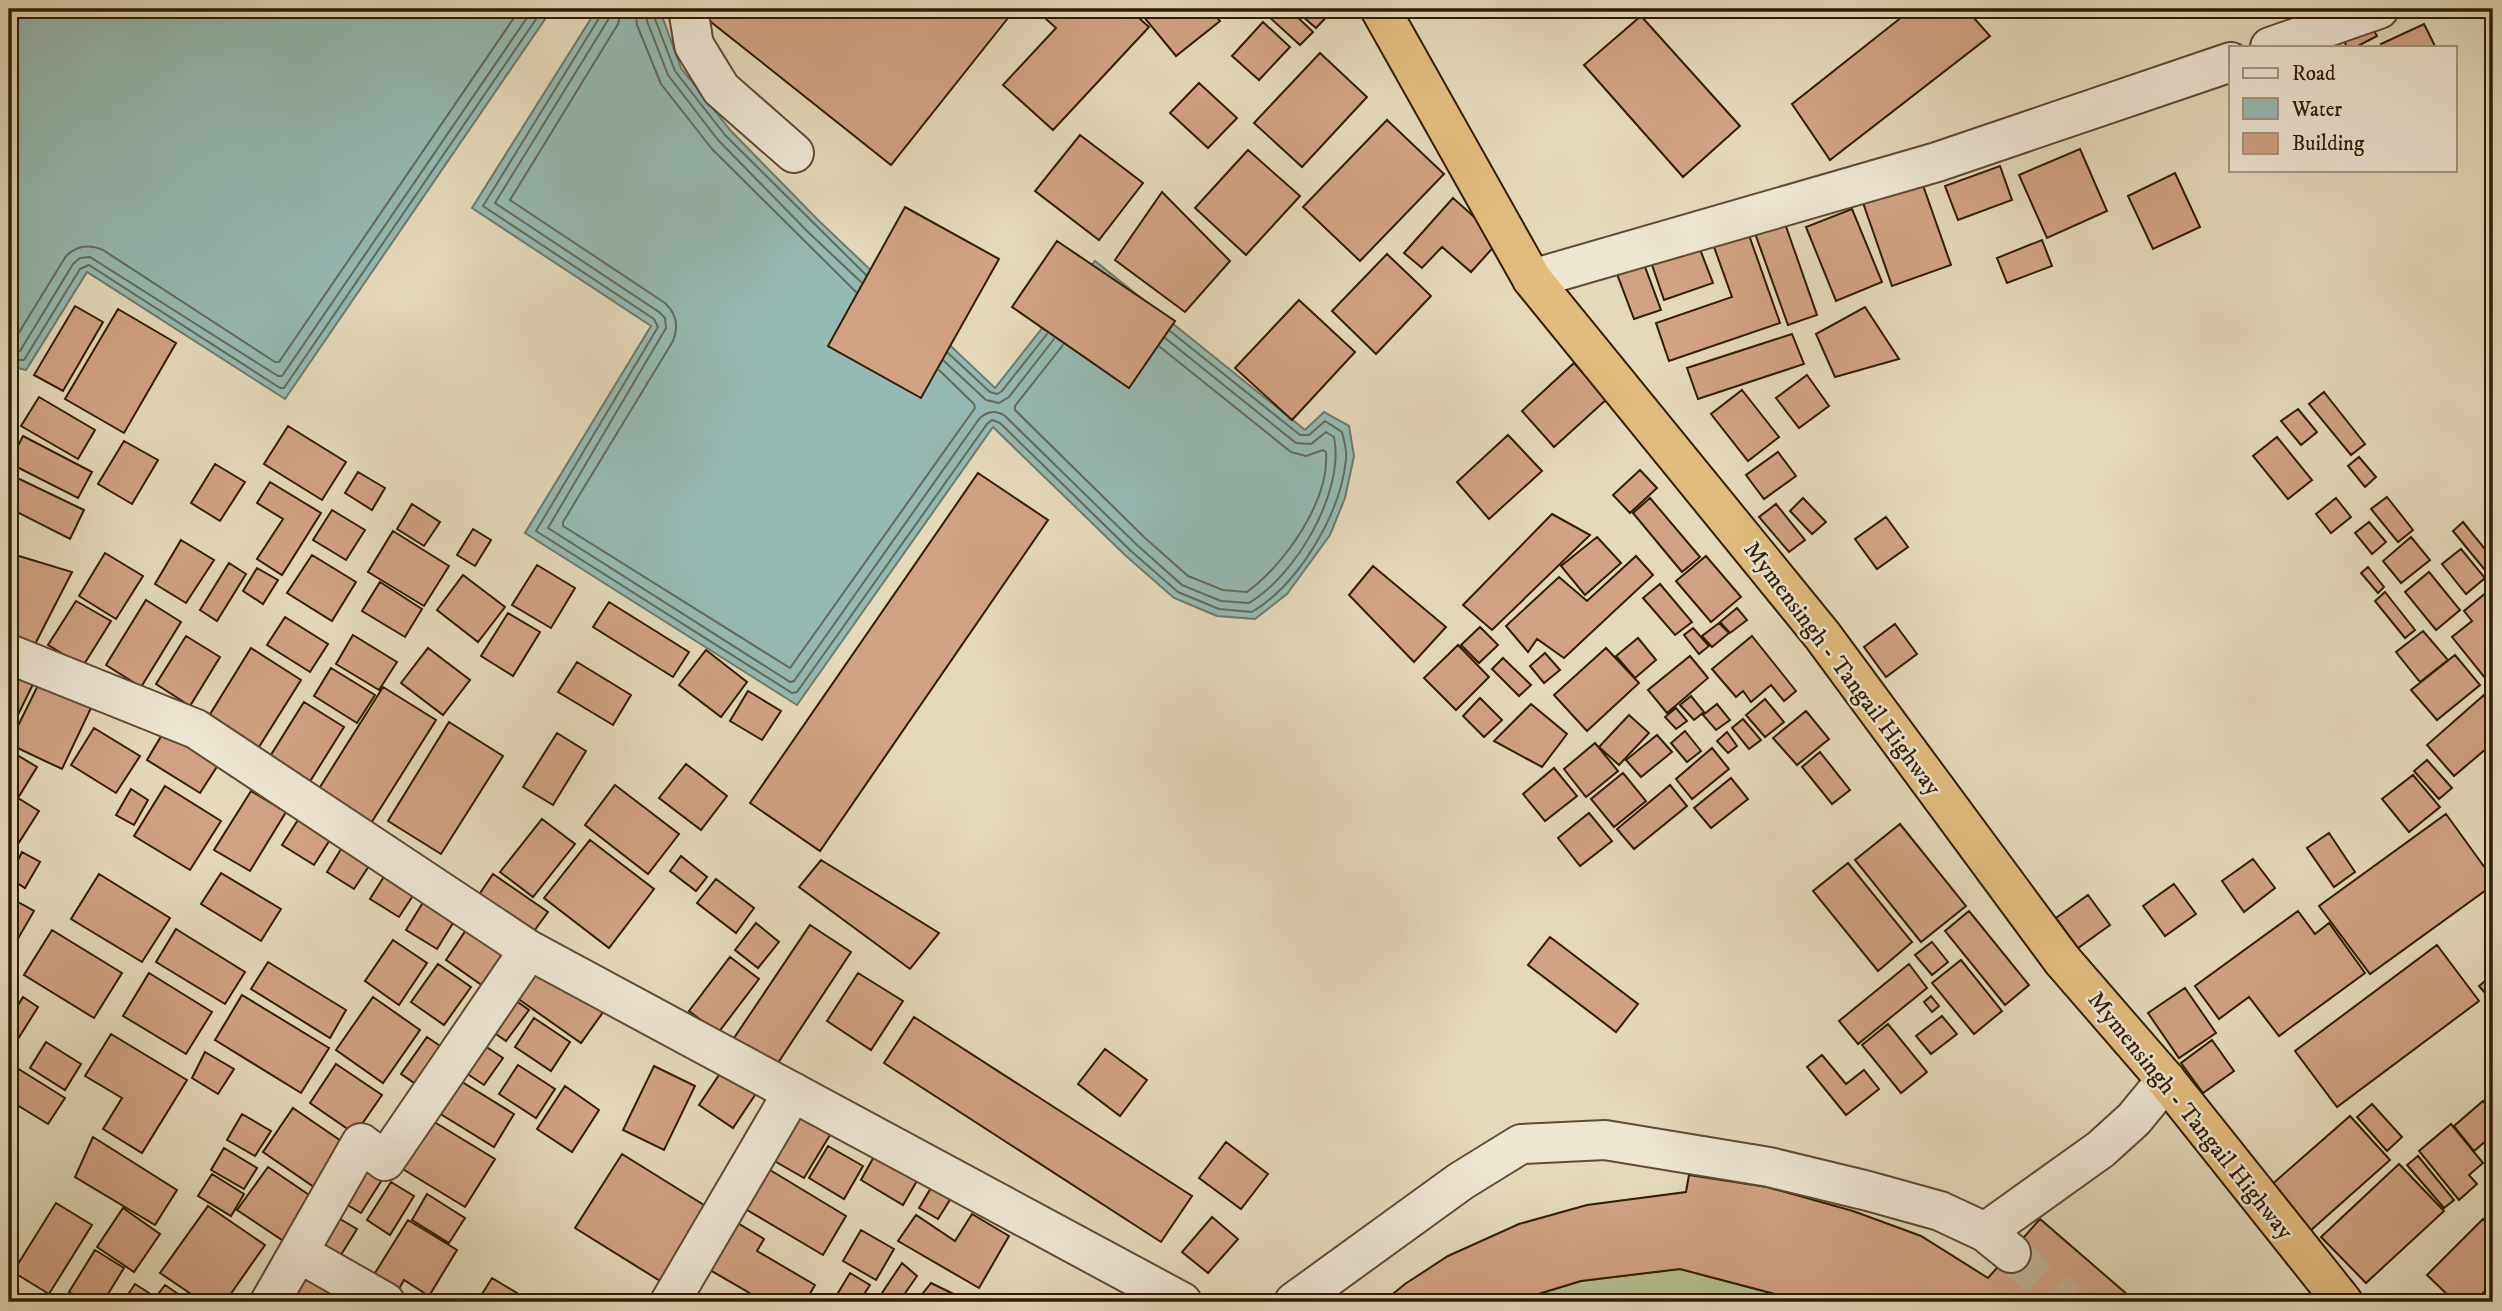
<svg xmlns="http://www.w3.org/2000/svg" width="2502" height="1311" viewBox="0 0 2502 1311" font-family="'IM FELL DW Pica',serif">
<rect width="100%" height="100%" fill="#e4d9b9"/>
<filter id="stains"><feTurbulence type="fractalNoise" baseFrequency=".00286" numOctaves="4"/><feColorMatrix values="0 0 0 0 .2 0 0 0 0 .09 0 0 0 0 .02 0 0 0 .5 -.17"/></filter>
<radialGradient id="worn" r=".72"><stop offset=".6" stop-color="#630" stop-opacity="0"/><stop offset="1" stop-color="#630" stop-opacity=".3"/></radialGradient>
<path fill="#b4bf8f" stroke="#726e4a" stroke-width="2" d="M1680,1269L1805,1302H1512L1581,1281Z"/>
<path fill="#95bab3" stroke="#6d7b6d" stroke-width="2" d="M9,9H552L285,399L87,272L26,370L9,366Z
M597,9H662V16L681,68L731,131L819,221L995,388L1095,261L1305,430L1324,412L1349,426L1354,456L1345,498L1330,535L1287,594L1255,619L1217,616L1174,598L1126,556L993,427L797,705L525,533L651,326L472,208Z"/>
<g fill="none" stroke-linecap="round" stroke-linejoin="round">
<path stroke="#636b5c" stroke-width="2" d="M602,9L601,15L483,206L654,319L658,327L536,531L792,693L797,692L987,424L992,420L1000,423L1131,551L1178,592L1219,609L1252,612C1299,584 1341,513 1346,459C1347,450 1344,440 1342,432L1325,421L1309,435H1300L1170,331
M611,9L608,20L495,203L659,312L665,318L666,328L548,528L790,682L794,681L979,419C987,411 996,410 1005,416L1137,545L1182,585L1221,601L1249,603C1296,575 1345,492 1334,437L1326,432L1311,444L1296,443L1165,338
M622,9L618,24L510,200L665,303C677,314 679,326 673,341L563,522V526L790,668L975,408L974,404L939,370
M635,9L637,25L661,84L712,149L856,292
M646,9L647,21L668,75L718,140L808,232L861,282
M655,9V19L675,71L725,135L866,275
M9,340L15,339L66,256C77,245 89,244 103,250L275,362H279L520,9
M1063,345L1015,406V410L1144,537L1188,576L1223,590L1247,592C1284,565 1330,501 1326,452L1323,450L1306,456L1291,452L1160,347
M9,351H20L73,264L80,258L90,257L278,376H282L533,9
M948,353L990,392L997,394L1002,391L1047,334
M9,360H24L80,269L89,265L280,388H284L543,9
M944,361L986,400L999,403L1009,397L1054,339"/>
</g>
<path fill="#d1a283" stroke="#311c04" stroke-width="2" d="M713,9H997L1008,18L891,165L706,18Z
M1035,9H1129L1149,27L1053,130L1003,85L1056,28Z
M1152,9H1210L1220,21L1176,56L1143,16Z
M1273,9H1289L1313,32L1300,45L1267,15Z
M1294,9H1334L1316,28Z
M1912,9H1966L1990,36L1830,160L1792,104Z
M1641,16L1740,126L1683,177L1584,65Z
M1263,22L1290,47L1259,80L1232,56Z
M2369,22L2377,36L2356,47H2347L2342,37Z
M2424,24L2435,46L2383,47L2381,44Z
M1320,53L1367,97L1302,167L1254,123Z
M1199,83L1237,118L1208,148L1170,113Z
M1387,120L1444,174L1360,261L1303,207Z
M1080,135L1143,183L1099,240L1035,191Z
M2080,149L2107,211L2047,238L2019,175Z
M1248,150L1300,196L1246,255L1195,208Z
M2000,166L2012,200L1958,220L1945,186Z
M2175,173L2200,227L2153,249L2128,196Z
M1919,174L1951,265L1892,286L1860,194Z
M1162,192L1230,261L1185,312L1115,260Z
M1453,198L1500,240L1471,272L1442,247L1422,268L1404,253Z
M905,207L999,259L921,398L828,346Z
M1852,209L1882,282L1836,301L1806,227Z
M1782,215L1817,315L1788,325L1752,225Z
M1744,221L1780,323L1669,361L1656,323L1732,297L1709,233Z
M1696,239L1713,283L1664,300L1649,256Z
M2042,240L2052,266L2007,283L1997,258Z
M1057,241L1175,321L1129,388L1012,307Z
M1387,254L1431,296L1376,354L1332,311Z
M1641,256L1661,310L1634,319L1614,266Z
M1299,300L1355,352L1292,420L1235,368Z
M75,306L103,322L63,391L34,375Z
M1865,307L1899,359L1835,377L1816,334Z
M118,309L176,343L124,433L65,399Z
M1792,334L1804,364L1698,399L1687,368Z
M1574,363L1607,399L1554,447L1522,411Z
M1807,375L1829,406L1799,428L1776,398Z
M1742,390L1779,437L1748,461L1711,414Z
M2324,392L2365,444L2351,455L2309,404Z
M39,397L95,430L78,459L21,426Z
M2298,409L2317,432L2301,445L2281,421Z
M288,426L346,462L322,500L264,464Z
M1508,435L1542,471L1489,519L1457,482Z
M23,436L92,472L78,498L9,463Z
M2277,437L2312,480L2288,499L2253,456Z
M124,441L158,460L132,504L98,484Z
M1778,452L1796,476L1764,499L1746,475Z
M2359,457L2376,477L2365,487L2348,466Z
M215,464L245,482L220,521L191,503Z
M1640,470L1657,488L1630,513L1613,495Z
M358,472L385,488L372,510L345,493Z
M978,473L1048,520L820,851L750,803Z
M9,474L84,510L70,539L9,508Z
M270,482L321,513L282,575L257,559L283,519L257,503Z
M2387,497L2413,530L2398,542L2371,509Z
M1650,498L1700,557L1682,572L1633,513Z
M1803,498L1826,522L1812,534L1790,511Z
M2336,498L2351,517L2331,533L2316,514Z
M412,504L440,522L424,546L397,529Z
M1776,504L1805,540L1789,552L1759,517Z
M332,510L365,530L346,560L313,540Z
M1552,514L1590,535L1492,630L1463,605Z
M1886,517L1908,547L1877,569L1855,539Z
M2369,522L2386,542L2372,554L2355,533Z
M2463,522L2493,559V572L2489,575L2453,531Z
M473,529L491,540L475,566L457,555Z
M393,531L449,566L424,606L368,572Z
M1597,537L1621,563L1585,595L1561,566Z
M2411,537L2430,560L2401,583L2383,561Z
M181,540L214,560L186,603L155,584Z
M2461,549L2485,578L2466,594L2442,564Z
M9,553L72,572L32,650L9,643Z
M105,553L143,576L116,619L79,596Z
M312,555L356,582L332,621L287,593Z
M1636,556L1653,575L1564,658L1537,639L1528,652L1506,626L1559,577L1587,601Z
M1706,556L1741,597L1711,622L1676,581Z
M229,563L246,574L217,621L200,610Z
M537,565L575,588L551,628L512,605Z
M1373,566L1446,627L1414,662L1349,595Z
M2368,567L2384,587L2378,593L2361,573Z
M257,568L278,580L263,604L243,591Z
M2429,572L2460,610L2436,630L2405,592Z
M463,575L505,607L478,642L437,610Z
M380,582L422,609L405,637L362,611Z
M1660,584L1692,622L1675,635L1643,598Z
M2493,587V688L2452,637L2472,621L2464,611Z
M2385,592L2415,630L2405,638L2375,601Z
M146,600L181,622L141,687L106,665Z
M76,601L111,621L83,666L48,645Z
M609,602L689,652L673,677L593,627Z
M1737,608L1747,620L1730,633L1720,622Z
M508,613L540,632L513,676L481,656Z
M285,617L328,644L310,672L267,645Z
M1719,623L1729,633L1712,647L1702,636Z
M1895,624L1917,654L1886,677L1864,647Z
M1480,627L1498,645L1479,663L1461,645Z
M1693,628L1709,646L1699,654L1684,635Z
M2423,631L2448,660L2420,682L2396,652Z
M353,635L397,662L379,690L336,664Z
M186,636L220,657L190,706L156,684Z
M1752,636L1796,691L1784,701L1771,685L1751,702L1743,691L1736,697L1712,669Z
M1638,638L1656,660L1635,678L1616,656Z
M1458,645L1489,677L1456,710L1424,678Z
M251,648L301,680L254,755L204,724Z
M428,648L470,680L443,715L401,683Z
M1606,648L1639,683L1587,731L1554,695Z
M706,650L747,682L721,717L679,685Z
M1545,653L1560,670L1544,683L1530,666Z
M2455,655L2480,685L2437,720L2411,690Z
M1690,656L1708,678L1667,713L1648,690Z
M1503,658L1531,685L1519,696L1492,669Z
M9,662L39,672L9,733Z
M577,662L631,695L613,725L558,692Z
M48,665L100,689L62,769L9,744Z
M331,668L375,695L357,723L314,696Z
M383,687L436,720L368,828L315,795Z
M748,691L781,711L762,740L730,721Z
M2484,695L2493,706V743L2454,776L2427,745Z
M1691,696L1704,712L1694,720L1680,705Z
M1480,698L1502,720L1484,737L1463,716Z
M1765,699L1784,722L1765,737L1746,715Z
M304,702L344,727L309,783L269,758Z
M1531,704L1567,734L1542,767L1494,741Z
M1717,704L1730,720L1716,730L1703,715Z
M1676,708L1687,721L1676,729L1665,717Z
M1806,711L1829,739L1797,765L1773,738Z
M1629,715L1649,733L1619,765L1599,747Z
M1743,719L1761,740L1749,749L1732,728Z
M449,722L503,756L441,854L388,821Z
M94,728L140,756L116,793L71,765Z
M166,728L220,762L200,793L147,760Z
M1685,731L1701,751L1687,762L1671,743Z
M1727,732L1737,746L1728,753L1717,741Z
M557,733L586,751L553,805L523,787Z
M1657,735L1672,752L1641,777L1626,760Z
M1595,743L1618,771L1586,797L1564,769Z
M1712,748L1729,769L1692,799L1676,779Z
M9,750L37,767L18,798L39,811L18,844L9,838Z
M1820,752L1850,790L1832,804L1802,767Z
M2427,760L2452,788L2439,799L2414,771Z
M686,764L727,796L701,830L659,798Z
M1554,768L1577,796L1545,821L1523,794Z
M1623,773L1646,801L1614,827L1591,799Z
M2413,775L2440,807L2409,832L2382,799Z
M1731,778L1748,799L1711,828L1694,808Z
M615,785L679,834L648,874L585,825Z
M1670,785L1687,806L1634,849L1617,829Z
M165,786L221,821L190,870L134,836Z
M131,789L148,800L134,825L116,815Z
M251,791L286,812L250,871L214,850Z
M1589,813L1612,841L1580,866L1558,838Z
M2446,814L2493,879V885L2370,974L2319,906Z
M301,815L333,835L314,865L282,845Z
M542,819L575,844L533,897L500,872Z
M1900,824L1966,906L1921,942L1855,860Z
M2329,833L2355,872L2334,887L2307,848Z
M590,840L654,889L609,948L544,898Z
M341,849L369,866L354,889L327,872Z
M22,852L40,862L25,888L9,878Z
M681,856L707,877L696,891L670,871Z
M2253,859L2275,888L2244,912L2222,881Z
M821,860L939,933L910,969L799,887Z
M1848,863L1912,942L1878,971L1813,891Z
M388,870L418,888L399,917L370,899Z
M221,873L281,909L261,941L201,904Z
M99,874L170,918L142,962L71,919Z
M493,874L548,912L526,942L472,905Z
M716,879L754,908L736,933L697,903Z
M2174,884L2196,914L2165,936L2143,906Z
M2088,895L2110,925L2078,948L2056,918Z
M427,896L458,915L437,949L406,930Z
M9,897L34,911L16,942L9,938Z
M1969,911L2029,985L2005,1005L1945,931Z
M2298,911L2315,934L2329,923L2365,973L2279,1036L2249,997L2219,1019L2195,986Z
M756,923L779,942L758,968L735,950Z
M470,924L518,957L493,993L446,960Z
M810,925L851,952L770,1075L728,1047Z
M176,929L245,972L225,1004L156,962Z
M52,930L122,973L94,1018L24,975Z
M1550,937L1638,1004L1616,1032L1528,965Z
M393,940L427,963L399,1005L365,981Z
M1932,942L1948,962L1932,975L1915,955Z
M2437,945L2479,1001L2337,1107L2295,1051Z
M730,957L759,979L718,1033L689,1011Z
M1961,960L2002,1011L1974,1034L1932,983Z
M268,962L346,1010L330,1038L251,989Z
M541,962L606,1008L581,1043L517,998Z
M438,964L471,987L444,1025L411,1002Z
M1909,964L1927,988L1858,1044L1839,1021Z
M149,973L212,1012L186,1054L123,1016Z
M858,973L903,1001L871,1050L827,1021Z
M2493,974V1002L2479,986Z
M2185,988L2216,1033L2179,1058L2148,1013Z
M242,995L329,1048L301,1093L215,1040Z
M508,995L529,1010L506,1041L486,1027Z
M1931,996L1939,1006L1932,1012L1924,1002Z
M23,997L38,1007L13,1047L9,1044V1020Z
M373,997L420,1030L383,1083L336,1050Z
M1942,1016L1957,1034L1931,1054L1916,1036Z
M914,1017L1192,1196L1161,1242L884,1063Z
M534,1018L570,1042L551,1071L515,1047Z
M1888,1024L1927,1072L1901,1093L1862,1045Z
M111,1034L187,1080L142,1153L103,1129L122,1098L85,1076Z
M427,1037L452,1054L426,1091L401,1074Z
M2212,1040L2234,1071L2203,1093L2181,1063Z
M46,1042L81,1064L65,1090L30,1068Z
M482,1044L503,1058L484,1085L463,1071Z
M1105,1049L1147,1080L1120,1116L1078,1084Z
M205,1052L234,1069L218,1094L192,1078Z
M1822,1055L1846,1084L1864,1070L1879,1089L1846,1115L1807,1067Z
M9,1063L65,1098L48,1124L9,1100Z
M727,1063L761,1086L733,1128L699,1105Z
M336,1064L382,1095L355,1134L310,1103Z
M518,1065L555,1089L536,1118L499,1094Z
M654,1066L695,1086L664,1150L623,1130Z
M454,1077L514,1114L494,1147L434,1110Z
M565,1086L599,1110L572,1152L537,1129Z
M2483,1101L2493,1113V1135L2474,1151L2454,1126Z
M2372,1104L2402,1137L2387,1151L2357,1117Z
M293,1108L347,1145L317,1189L263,1152Z
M242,1114L271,1131L255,1156L227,1140Z
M797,1115L830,1135L804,1178L771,1159Z
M2350,1116L2390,1160L2310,1231L2270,1186Z
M431,1120L495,1159L465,1207L401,1168Z
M2451,1124L2483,1163L2469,1175L2477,1184L2459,1200L2419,1151Z
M93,1137L177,1190L155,1225L75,1177Z
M1226,1142L1268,1174L1241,1209L1199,1178Z
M828,1146L863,1166L844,1199L809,1178Z
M224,1148L257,1168L244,1189L211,1170Z
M876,1153L918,1179L903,1205L861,1180Z
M622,1154L720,1215L673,1289L575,1228Z
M2418,1156L2454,1200L2444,1208L2407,1165Z
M363,1162L385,1175L361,1213L339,1200Z
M2399,1164L2444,1211L2366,1283L2321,1237Z
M268,1167L318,1201L288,1244L237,1210Z
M765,1167L846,1216L823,1255L742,1207Z
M212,1174L244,1194L231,1216L198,1196Z
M1689,1175L1767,1187L1853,1211L1921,1236L1988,1278L2040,1219L2136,1302H1805L1680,1269L1581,1281L1512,1302H1383L1405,1284L1448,1256L1519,1224L1587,1205L1686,1192Z
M391,1182L414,1196L390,1235L367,1220Z
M934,1183L953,1195L938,1219L919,1208Z
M427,1194L465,1218L449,1243L412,1220Z
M56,1203L92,1225L49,1294L13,1272Z
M208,1206L265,1245L225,1302H203L160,1273Z
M123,1208L160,1234L134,1272L97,1247Z
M330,1213L357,1229L336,1263L309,1247Z
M972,1214L1009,1236L979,1288L898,1241L916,1215L955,1241Z
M1212,1217L1238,1239L1208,1273L1182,1252Z
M731,1219L764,1239L757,1251L815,1285L805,1302H765L703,1266Z
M2483,1219L2493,1230V1283L2474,1302H2455L2427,1275Z
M408,1220L457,1250L429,1296L404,1280L395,1296L370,1281Z
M861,1230L894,1249L876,1280L843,1261Z
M95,1250L124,1268L103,1302H86L69,1292Z
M305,1263L352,1291L345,1302H281Z
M902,1263L917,1276L899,1302H876Z
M850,1273L870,1285L859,1302H853L838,1293Z
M492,1278L532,1302H477Z
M931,1283L970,1302H916Z
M135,1284L149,1293L144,1302H123Z
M165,1285L190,1302H152Z"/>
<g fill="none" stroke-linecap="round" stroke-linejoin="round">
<path stroke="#c0b395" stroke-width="38" stroke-dasharray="38 19" stroke-linecap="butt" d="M2011,1253L2067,1302"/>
<g stroke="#5e4b31" stroke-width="42">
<path id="minor" d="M688,9L694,45L721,89L794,153
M2270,47L2379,9
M1532,279L1937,162L2231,62
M9,654L196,729L529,950L1182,1302
M1985,1232L2101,1149L2134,1119L2166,1080
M299,1253L385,1302
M270,1302L361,1143L385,1161L529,950
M670,1302L793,1092
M1294,1302L1461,1181L1521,1144L1605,1140L1769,1167L1868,1191L1940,1211L1985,1232L2011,1253"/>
</g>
<g stroke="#311c04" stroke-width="42">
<path id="highway" d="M1380,9L1532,279L1822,635L2062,960L2166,1080L2343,1302"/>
</g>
<use href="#minor" stroke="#ede6d2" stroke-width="38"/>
<use href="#highway" stroke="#e2bc7c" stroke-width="38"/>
</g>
<g text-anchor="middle" stroke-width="5" stroke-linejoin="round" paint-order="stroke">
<g font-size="24" fill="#311c04" stroke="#ede6d2">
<text transform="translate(1843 668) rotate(53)" y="8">Mymensingh - Tangail Highway</text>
<text transform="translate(2191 1115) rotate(51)" y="8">Mymensingh - Tangail Highway</text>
</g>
</g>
<rect width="2502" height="1311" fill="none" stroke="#e4d9b9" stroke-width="35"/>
<rect x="10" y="10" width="2481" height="1290" fill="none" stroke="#311c04" stroke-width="3.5"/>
<rect x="18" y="18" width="2467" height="1276" fill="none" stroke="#311c04" stroke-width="2"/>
<rect x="2229" y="46" width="228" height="126" fill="#ede6d2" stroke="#a29580" stroke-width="2"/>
<rect x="2243" y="68" width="35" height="10" fill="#ede6d2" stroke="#a29580" stroke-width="2"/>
<text x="2292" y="80" font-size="21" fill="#311c04">Road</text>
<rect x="2243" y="98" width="35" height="21" fill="#95bab3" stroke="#a29580" stroke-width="2"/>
<text x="2292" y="116" font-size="21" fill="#311c04">Water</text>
<rect x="2243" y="133" width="35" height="21" fill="#d1a283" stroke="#a29580" stroke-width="2"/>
<text x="2292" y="150" font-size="21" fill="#311c04">Building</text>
<rect width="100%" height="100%" filter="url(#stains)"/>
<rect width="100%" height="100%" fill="url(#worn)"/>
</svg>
